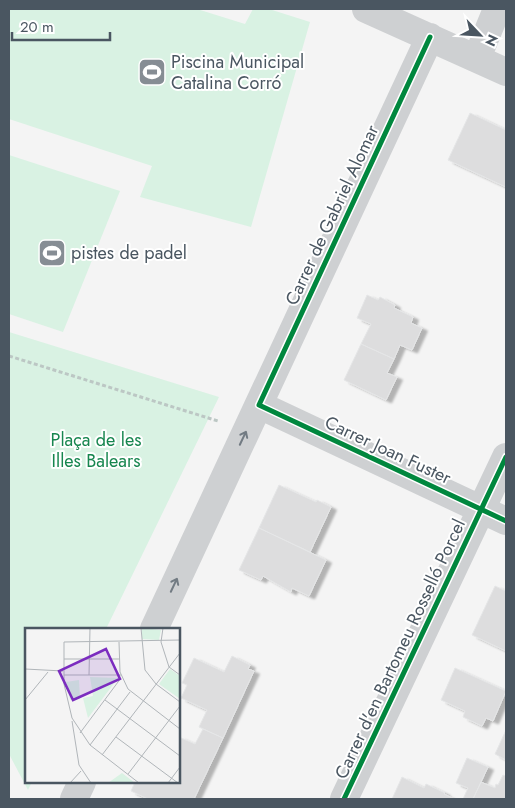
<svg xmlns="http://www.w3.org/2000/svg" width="515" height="808" viewBox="0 0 515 808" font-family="Jost,sans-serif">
<defs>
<filter id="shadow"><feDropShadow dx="5.5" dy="3" stdDeviation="1" flood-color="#0004"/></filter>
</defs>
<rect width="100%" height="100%" fill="#f4f4f4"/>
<path fill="#d9f2e3" d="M9,9H197L245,24L253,9H269L310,22L251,227L140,197L152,166L9,119Z
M9,155L120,191L63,332L9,314Z
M9,332L219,397L106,629H26V782H32L28,790L9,754Z"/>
<path fill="#ddddde" stroke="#e5e6e7" filter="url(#shadow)" d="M470,113L506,130V187L448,160Z
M367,295L378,300L380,297L395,305L394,308L413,317L411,323L422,328L412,350L400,345L394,359L361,344L371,324L357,318Z
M361,344L394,359L387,373L397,377L386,400L344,380Z
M279,485L316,502L317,500L331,507L310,552L259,528Z
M259,528L326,560L309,596L292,588L291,592L263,576L261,580L239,570Z
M495,586L506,591V651L472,635Z
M232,656L250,665L248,669L254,671L223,738L199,727L207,710L181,698L187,685L182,683L194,658L224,672Z
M455,668L506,691L493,721L486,718L482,726L463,717L465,711L441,700Z
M203,729L223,738L194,799H148L131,791L135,782H179V737L195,744Z
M506,730V760L495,754Z
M467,758L488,767L473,799H463L468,788L456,783Z
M503,775L506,776V799H473L481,782L495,788L496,784L498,785Z
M402,777L424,788L426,784L445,793L444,794L454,799H392Z"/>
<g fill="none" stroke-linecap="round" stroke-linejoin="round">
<path stroke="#bcc7c4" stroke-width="3" stroke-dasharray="4 2.5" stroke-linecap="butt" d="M9,356L218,421"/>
<path stroke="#ced0d2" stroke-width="28" d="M366,9L506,72
M477,58L497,9
M259,405L506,521
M154,629L430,37
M74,799L82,782
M344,799L506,457"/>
<g stroke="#fff" stroke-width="8">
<path id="cycleway" d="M430,37L259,405L506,521
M344,799L506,457"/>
</g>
<use href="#cycleway" stroke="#00873e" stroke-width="5"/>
</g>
<defs><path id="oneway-shaft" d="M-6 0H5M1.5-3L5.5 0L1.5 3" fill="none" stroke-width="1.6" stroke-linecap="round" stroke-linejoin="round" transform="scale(1.25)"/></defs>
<g stroke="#727b83">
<use href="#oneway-shaft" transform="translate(243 438) rotate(-65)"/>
<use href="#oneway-shaft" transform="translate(174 585) rotate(-65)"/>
</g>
<defs>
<g id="stadium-square" transform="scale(1.4375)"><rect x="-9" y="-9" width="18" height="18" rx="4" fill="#868d94" stroke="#fff"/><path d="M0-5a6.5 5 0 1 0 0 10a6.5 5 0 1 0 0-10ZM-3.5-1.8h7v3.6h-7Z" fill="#fff"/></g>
</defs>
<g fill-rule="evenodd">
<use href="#stadium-square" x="152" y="72"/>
<use href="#stadium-square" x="52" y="253"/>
</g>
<g text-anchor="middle" stroke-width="4" stroke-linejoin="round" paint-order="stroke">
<g font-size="18" fill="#4a5661" stroke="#fff" text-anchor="start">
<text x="171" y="68">Piscina Municipal<tspan x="171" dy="21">Catalina Corró</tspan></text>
<text x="71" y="259">pistes de padel</text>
</g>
<g font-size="18" fill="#4a5661" stroke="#fff">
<text transform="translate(332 215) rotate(-65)" y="6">Carrer de Gabriel Alomar</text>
<text transform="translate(388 450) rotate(25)" y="6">Carrer Joan Fuster</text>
<text transform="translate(400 649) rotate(-65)" y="6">Carrer d'en Bartomeu Rosselló Porcel</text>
</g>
<g font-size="18" fill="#17864f" stroke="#fff">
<text x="96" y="446">Plaça de les<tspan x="96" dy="21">Illes Balears</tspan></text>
</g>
</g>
<g transform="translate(25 628)">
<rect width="155" height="155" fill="#f4f4f4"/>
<path d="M117,0L136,2L134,12L117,11ZM145,41L155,48V71L134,56ZM65,49L93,50L63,90L58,70L68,68ZM54,52L55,71L45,72L41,54ZM97,145L110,155H83Z" fill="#d9f2e3"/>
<path fill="none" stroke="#b0b5b9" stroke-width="1" d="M116,0L120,42L131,56L155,74M138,0L136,14L144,39L155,47M94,14L95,44L103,61L155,101M39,31H94M0,41L38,43M39,47H96M64,47L65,0M0,72L23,44M80,72L155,128M47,93L54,137L66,155M55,105L96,50M91,109L153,155M65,117L105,64M77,127L155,25M103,146L155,78M45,155L56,143M114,155L65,117L47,90L39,56V14L155,12M143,155L155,139"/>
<path fill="#7b2cbf" fill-opacity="0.15" stroke="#7b2cbf" stroke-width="2.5" d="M81,21L95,51L48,72L34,43Z"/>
<rect width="155" height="155" fill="none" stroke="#4a5661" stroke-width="2.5"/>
</g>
<rect width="515" height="808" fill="none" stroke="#4a5661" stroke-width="20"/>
<g transform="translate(480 35) rotate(115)" stroke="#ffffff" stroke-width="4" paint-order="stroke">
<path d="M0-4L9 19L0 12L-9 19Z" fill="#4a5661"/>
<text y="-8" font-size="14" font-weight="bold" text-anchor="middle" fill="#4a5661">N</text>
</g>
<path d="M12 32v8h98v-8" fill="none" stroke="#4a5661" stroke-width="2.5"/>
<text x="20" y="32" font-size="15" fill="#4a5661" stroke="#ffffff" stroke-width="4" paint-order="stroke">20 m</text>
</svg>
